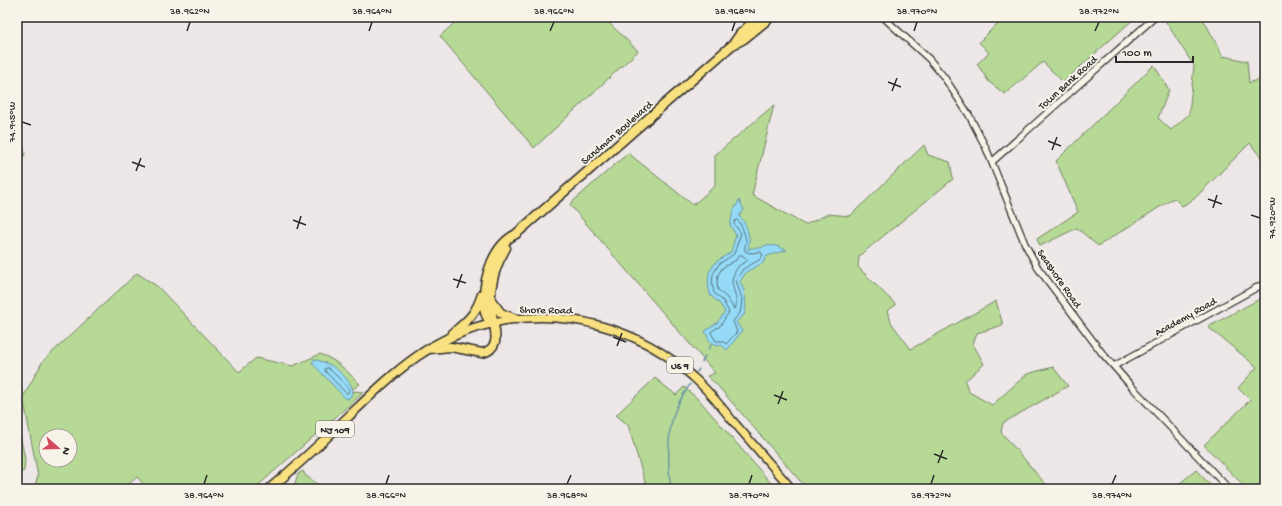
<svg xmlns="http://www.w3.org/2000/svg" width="1282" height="506" viewBox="0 0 1282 506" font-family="'Gochi Hand',sans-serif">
<rect width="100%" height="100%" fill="#eee7e8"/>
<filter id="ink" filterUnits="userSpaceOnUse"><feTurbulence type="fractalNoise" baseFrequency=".025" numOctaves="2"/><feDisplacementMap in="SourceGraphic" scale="8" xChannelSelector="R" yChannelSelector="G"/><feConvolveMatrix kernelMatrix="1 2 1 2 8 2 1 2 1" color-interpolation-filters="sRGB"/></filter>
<g filter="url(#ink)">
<path fill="#b6da95" stroke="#708260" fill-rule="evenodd" d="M461,17H603L638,51L534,148L440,36Z
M1004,17H1136L1063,82L1043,62L1005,94L989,82L977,64L989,53L979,42Z
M1171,17H1202L1223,56L1247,61L1249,83L1265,77V163L1250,143L1194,199L1182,206L1174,198L1098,246L1077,228L1040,246L1037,239L1078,212L1056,161L1154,65L1169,90L1158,118L1171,130L1189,114L1194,66L1166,22Z
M774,105L752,195L805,225L828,214L850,216L924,145L928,155L950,162L953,179L859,256L858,267L896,305L887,311L892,324L911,349L996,301L1003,325L977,333L973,344L984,364L965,381L969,392L992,405L1027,374L1053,367L1068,386L1003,423L1001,432L1049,488L1051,489H807L717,385L707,376L715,373L570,205V204L628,153L693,205L715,186V155Z
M18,120L25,154L17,168V121Z
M137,273L158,287L239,372L256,358L293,366L320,354C337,360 348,372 360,384L353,389L328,364L314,359L348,399L352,395L354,391L364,392L254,489H148L137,477L123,489H34L38,476L23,397L43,361ZM46,436H70V460H46Z
M1265,296V489H1247L1204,445L1250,400L1238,388L1257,367L1208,327Z
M655,378L676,395L684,387L700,401L776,489H647L628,425L616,415Z
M17,419L25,459L24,471L17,474Z
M1196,470L1214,489H1173Z
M303,471L305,475L324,489H297L295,483L298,474Z"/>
<path fill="#95dbf7" stroke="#6b95a5" d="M739,200L744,210L739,216C748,225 751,238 748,250L751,248H761L766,245L777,246L787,250L767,256L763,263L746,272L740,282C745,288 748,307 744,315C742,317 738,320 736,322L742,331L727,350L721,345L715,346L709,340L705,331L717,323L725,312L720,304L710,295L708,284L709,272L716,262L731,252L736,235L730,225L733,212Z
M314,359C320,361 327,363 332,366C341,372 363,391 347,399L345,398L312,363Z"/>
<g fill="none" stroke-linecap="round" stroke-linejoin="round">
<path stroke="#55717d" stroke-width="1" d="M737,220C742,224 745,235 746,241C746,245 744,247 745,251L749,253L761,252L763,255L759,260L743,269L736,280L742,299L741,308L740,313L733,321L737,332L726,344L722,341H716L711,333L712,331L720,326L729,312L723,301L714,293L712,284L713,274L719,264L734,254L741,233L734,224L735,221Z
M739,255H742L748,260C745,263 741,263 738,267C725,285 738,288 736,307L734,309L727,298L718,290L717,283L718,275L722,268L736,260Z
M328,368L340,379L349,389L348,393H346L325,371V369Z"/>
<path stroke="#6b95a5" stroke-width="1.5" d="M708,349L713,343
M702,362L705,356
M697,372L699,369
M671,489C668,471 667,431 674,414C677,403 685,393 690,384"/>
<g stroke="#2b2b2b" stroke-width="8">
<path id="minor" d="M883,17L929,59L944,77L969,115L986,148L1025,244L1038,268L1102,353L1132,387L1229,489
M993,161L1155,17
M1114,366L1265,283"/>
</g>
<g stroke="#2b2b2b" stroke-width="10">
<path id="major" d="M493,323C565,307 640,328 693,377C708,390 720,405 732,420C752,443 772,466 792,489"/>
</g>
<g stroke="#2b2b2b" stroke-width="11">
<path id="highway" d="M733,44L740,34L758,17
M491,300L501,313L516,319
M493,323C484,318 484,309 484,299C484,275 494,245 516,234L731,46L744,39L771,17
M453,333C468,320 476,314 482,294
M429,349L451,347L482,353C488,352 493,348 495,342C497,333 493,323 492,314C488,291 494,268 506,248
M269,489C296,467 321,443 346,419C392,375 428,337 493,323"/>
</g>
<use href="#minor" stroke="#f7f3e8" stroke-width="5.5"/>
<use href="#major" stroke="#f9e181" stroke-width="7"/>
<use href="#highway" stroke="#f9e181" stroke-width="8"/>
</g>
</g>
<path fill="none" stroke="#2b2b2b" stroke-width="1.5" d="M187,31L190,22M369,31L372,22M550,31L554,22M732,31L735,22M914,31L917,22M1095,31L1099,22M888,82L901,87M892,91L897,78M22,122L31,125M1048,141L1061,146M1052,150L1057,137M132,162L145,167M136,171L141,158M1208,199L1222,204M1213,208L1217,195M1251,215L1260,218M293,220L306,225M297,229L301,216M453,279L466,283M457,288L462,274M613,337L626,342M617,346L622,333M774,395L787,400M778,404L783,391M934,454L947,459M938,463L943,450M204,484L207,475M386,484L389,475M567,484L571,475M749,484L752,475M931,484L934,475M1112,484L1116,475"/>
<g text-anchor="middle" stroke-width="4" stroke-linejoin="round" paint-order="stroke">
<g fill="#f7f3e8" stroke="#686764" stroke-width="1">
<rect x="667" y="357" width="26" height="16" rx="3"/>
<rect x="316" y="421" width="38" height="16" rx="3"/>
</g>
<g font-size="10" font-weight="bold" fill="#2b2b2b">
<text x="680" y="369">US 9</text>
<text x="335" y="433">NJ 109</text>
</g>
<g font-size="11" fill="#2b2b2b" stroke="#f7f3e8">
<text transform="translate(1067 82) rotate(-42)" y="4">Town Bank Road</text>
<text transform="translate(616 132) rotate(-41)" y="4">Sandman Boulevard</text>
<text transform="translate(1060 278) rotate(55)" y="4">Seashore Road</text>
<text transform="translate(546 309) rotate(1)" y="4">Shore Road</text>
<text transform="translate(1185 316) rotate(-29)" y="4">Academy Road</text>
</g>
</g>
<rect width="1282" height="506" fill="none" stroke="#f7f3e8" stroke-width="44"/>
<g transform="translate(58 448) rotate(110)"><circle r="19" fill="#f7f3e8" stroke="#a5a39c"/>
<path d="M0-3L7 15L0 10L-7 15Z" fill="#d1495b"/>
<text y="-6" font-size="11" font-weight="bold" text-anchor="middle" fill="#2b2b2b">N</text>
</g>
<path d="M1116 56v6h77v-6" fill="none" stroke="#2b2b2b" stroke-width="2"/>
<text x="1122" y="56" font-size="12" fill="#2b2b2b" stroke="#f7f3e8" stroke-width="3" paint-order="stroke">100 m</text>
<rect x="22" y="22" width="1238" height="462" fill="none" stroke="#2b2b2b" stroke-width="1.5"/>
<g font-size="10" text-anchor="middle" fill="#2b2b2b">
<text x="190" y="14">38.962°N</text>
<text x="372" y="14">38.964°N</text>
<text x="554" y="14">38.966°N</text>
<text x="735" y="14">38.968°N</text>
<text x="917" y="14">38.970°N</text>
<text x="1099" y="14">38.972°N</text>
<text transform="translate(11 122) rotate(-90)" y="4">74.915°W</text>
<text transform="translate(1271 218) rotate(-90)" y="4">74.920°W</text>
<text x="204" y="498">38.964°N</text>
<text x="386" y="498">38.966°N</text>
<text x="567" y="498">38.968°N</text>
<text x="749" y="498">38.970°N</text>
<text x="931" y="498">38.972°N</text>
<text x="1112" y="498">38.974°N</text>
</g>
</svg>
